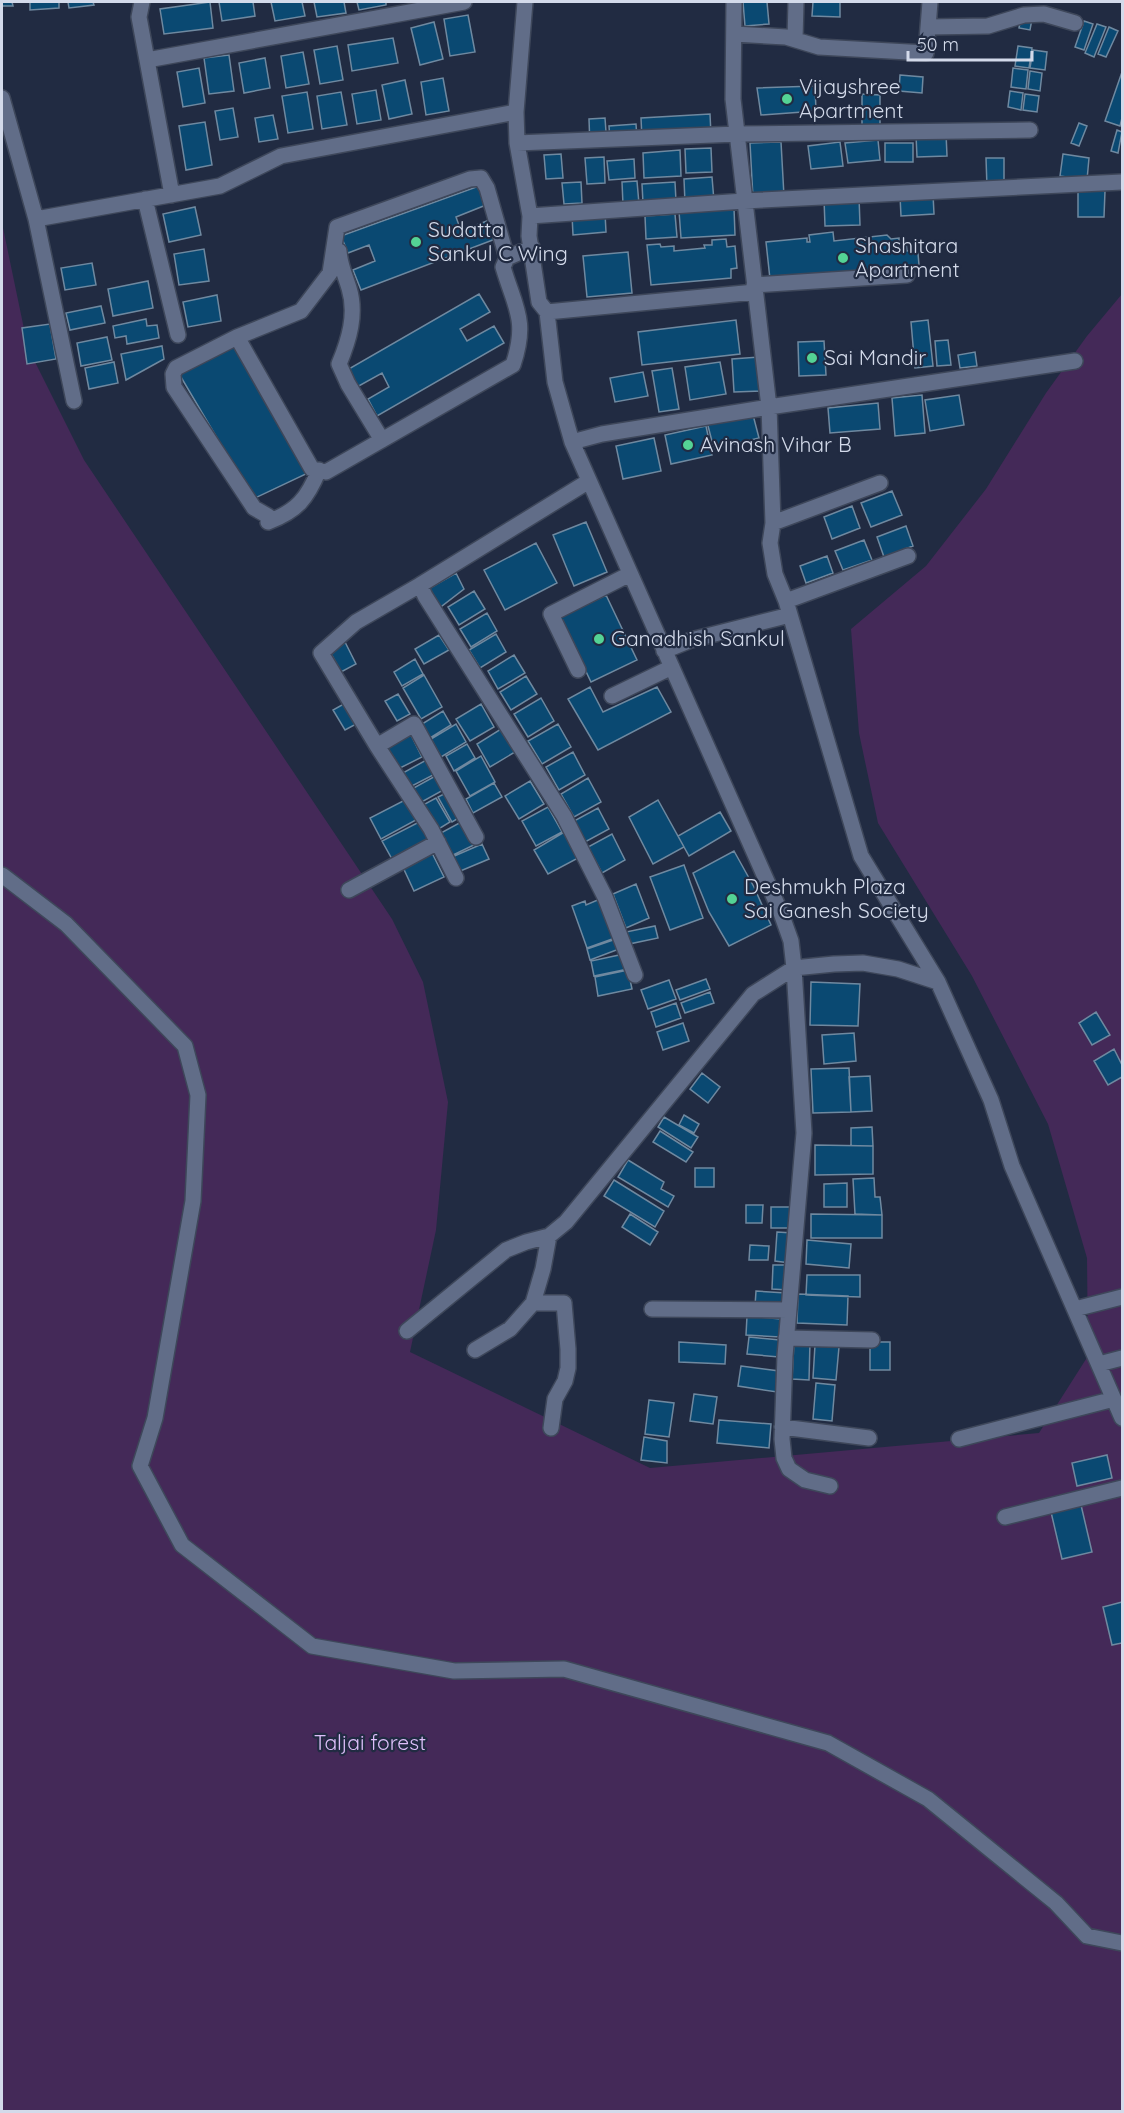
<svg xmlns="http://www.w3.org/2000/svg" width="1124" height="2113" viewBox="0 0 1124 2113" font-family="Quicksand,sans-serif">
<rect width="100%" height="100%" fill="#212b42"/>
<path fill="#442958" d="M2,223L28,348L84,460L392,919L423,982L448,1102L436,1230L410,1352L650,1468L1039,1433L1088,1356L1087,1258L1048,1124L972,976L878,823L859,733L851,629L926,566L986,489L1046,393L1087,336L1122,294V2111H2Z"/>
<path fill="#0a4972" stroke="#6f89a0" stroke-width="1.5" d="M2,2H12L13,6H2Z
M30,2H59V8L30,10Z
M68,2H93L94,5L69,8Z
M210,2L213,28L164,34L160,9Z
M219,2H253L255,16L222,21Z
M271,2H302L305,16L275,21Z
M314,2H344L346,13L317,17Z
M357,2H386V5L359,10Z
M743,2H767L769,24L745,26Z
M813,2H840V17L812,16Z
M468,15L475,52L450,56L444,19Z
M1021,17L1032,19L1030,30L1019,28Z
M1084,21L1093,24L1084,50L1075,47Z
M434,22L443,59L420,65L411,28Z
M1097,24L1106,27L1094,57L1085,53Z
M1109,27L1118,31L1106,57L1098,54Z
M393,38L398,63L352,71L348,45Z
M337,46L343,80L320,84L314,50Z
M1018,46L1032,48L1029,68L1015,66Z
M1033,50L1047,52L1045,70L1030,68Z
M303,52L309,84L286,88L281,56Z
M229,55L234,91L209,94L204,58Z
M265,58L270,88L244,93L239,63Z
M199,68L205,103L183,107L177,72Z
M1013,68L1028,70L1026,89L1011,87Z
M1030,71L1042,73L1040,91L1028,89Z
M1122,72V118L1120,126L1105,121Z
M900,75L923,77L922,93L899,91Z
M443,78L449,111L426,115L421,82Z
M405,80L412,114L389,119L382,85Z
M815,86L816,111L761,115L757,88Z
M376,90L381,120L357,124L352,94Z
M1010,91L1023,93L1021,110L1008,107Z
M307,92L313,129L288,133L282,96Z
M341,92L347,125L322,129L317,96Z
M862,94L880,95V129H862Z
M1025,94L1039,96L1037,112L1023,110Z
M233,108L238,137L220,140L215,111Z
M710,114L711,135L642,139L641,118Z
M273,115L278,139L259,142L255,118Z
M605,118L607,146L590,147L589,119Z
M205,122L212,165L186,170L179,126Z
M1079,123L1087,126L1079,146L1071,143Z
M636,124L637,139L610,141L609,126Z
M1117,130L1122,132L1118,153L1111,151Z
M946,133L947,156L917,157L916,135Z
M878,140L880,160L848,163L845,143Z
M781,142L784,196L753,198L750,143Z
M840,142L843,166L811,169L808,146Z
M885,143H913V162H885Z
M711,148L712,172L686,173L685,149Z
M680,150L681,176L644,178L643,153Z
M561,154L563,178L546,179L544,155Z
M1063,154L1089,158L1087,180L1060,176Z
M604,157L605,183L587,184L585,158Z
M986,158H1004V187H987Z
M634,159L635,178L609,180L607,161Z
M712,177L714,201L685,203L684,179Z
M637,181L639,204L623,205L622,182Z
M581,182L582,203L564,204L562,183Z
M675,182L676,201L643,203L642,184Z
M479,186L486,205L456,217L461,231L492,219L498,238L361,290L353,270L375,261L369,245L348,253L341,236Z
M1078,191H1105L1104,217H1078Z
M933,194L934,214L901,216L900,196Z
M859,197L860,225L825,226L824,199Z
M195,207L201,235L169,242L163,214Z
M734,208L735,235L681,238L679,211Z
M605,213L606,232L573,235L572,215Z
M675,214L677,237L646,239L645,216Z
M833,232L834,241L887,235L891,239L899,238V243L906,242L907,251L917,250V242L919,265L770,279L766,242L807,238V242H810L809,235Z
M726,239L727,247L735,246L737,268L731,269V278L651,285L647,245L660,244L661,247L674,246V251L705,248L704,245H712V240Z
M204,249L209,281L179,285L174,254Z
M628,252L632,293L587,297L583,256Z
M92,263L96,285L65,290L61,268Z
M148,281L153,308L113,316L108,289Z
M479,294L490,312L460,329L467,341L494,326L504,343L377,416L368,399L389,387L382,373L357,387L347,370Z
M217,295L221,321L188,327L183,302Z
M101,306L105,323L70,330L66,313Z
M146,319L147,326L157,325L159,338L127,344L126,336L115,338L113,326Z
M736,320L740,354L642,365L638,332Z
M928,320L933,366L915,368L911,322Z
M50,324L56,359L27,364L22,328Z
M107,337L112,360L81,366L77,343Z
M948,340L951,365L937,366L935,341Z
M824,341L826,375L799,376L798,342Z
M234,344L308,473L253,499L178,372Z
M162,346L164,359L126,380L121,354Z
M975,352L977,366L960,368L958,355Z
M759,357L761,391L734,392L732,359Z
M114,362L118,383L89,389L85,368Z
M720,362L726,394L690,400L685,367Z
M672,368L679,409L659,412L652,371Z
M643,372L648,396L615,402L610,378Z
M922,395L925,433L895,436L892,398Z
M959,395L964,425L930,431L925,400Z
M878,403L880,429L830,433L828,408Z
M752,411L759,438L714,449L707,422Z
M706,426L712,455L671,464L665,435Z
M654,438L661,471L623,479L616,446Z
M892,491L902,515L871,527L861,503Z
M852,506L860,528L832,539L824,517Z
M586,522L607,572L574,586L553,535Z
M906,526L913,546L884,557L877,537Z
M864,540L872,560L843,570L835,551Z
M536,543L557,583L505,610L484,570Z
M827,556L833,573L806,583L800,566Z
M456,573L464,589L438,609L428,589Z
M474,591L485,609L459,625L448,607Z
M606,595L637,660L591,682L560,617Z
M487,613L497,631L471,647L460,629Z
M496,634L506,652L480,668L469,650Z
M439,635L449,650L424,664L415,649Z
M345,642L356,664L341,672L329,650Z
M514,655L525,673L498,689L488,671Z
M415,659L423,674L402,686L394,672Z
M424,675L442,707L421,719L403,688Z
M526,676L537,694L511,710L500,692Z
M590,687L603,712L657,687L671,712L598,750L568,699Z
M398,694L410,714L397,721L385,701Z
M541,698L554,721L528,737L514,714Z
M349,701L360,722L345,730L333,710Z
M481,704L494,727L470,741L456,719Z
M443,711L451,725L430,738L422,724Z
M456,724L466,742L441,757L431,739Z
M558,724L571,747L542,764L528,741Z
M501,729L515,752L490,767L477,744Z
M411,735L422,757L396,770L385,748Z
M467,744L475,758L454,771L446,756Z
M573,752L585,775L559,790L546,767Z
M481,756L495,782L470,796L456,771Z
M430,758L437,773L408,788L401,774Z
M439,774L447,788L418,804L410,790Z
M588,778L601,802L574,817L561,794Z
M530,781L544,804L519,819L505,796Z
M494,783L502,797L473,813L466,799Z
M448,792L462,816L452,822L438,797Z
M436,798L450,822L437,830L423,805Z
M405,800L416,820L381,839L370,818Z
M658,800L684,847L653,864L629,817Z
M548,807L562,832L536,846L522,821Z
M598,808L609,829L585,842L574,821Z
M720,812L731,831L689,856L678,836Z
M423,820L432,838L392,859L382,841Z
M463,821L476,844L451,856L439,834Z
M566,831L580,857L548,874L534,850Z
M612,834L625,860L602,873L588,847Z
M482,844L489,859L458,872L452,857Z
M430,849L444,877L414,891L401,863Z
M734,851L754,887L771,925L729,946L709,912L693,873Z
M684,865L703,918L670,930L650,877Z
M636,884L649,918L626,928L613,894Z
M600,899L615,938L587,948L572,906L585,901L586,905Z
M655,926L658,938L629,944L626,932Z
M616,939L619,949L590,960L587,949Z
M624,954L628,969L594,976L591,961Z
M628,970L632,989L598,996L595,977Z
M706,979L710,989L680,1000L676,990Z
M669,980L676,999L648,1009L641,990Z
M811,982L860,984L858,1026L810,1025Z
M710,992L714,1003L685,1013L681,1003Z
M676,1003L681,1018L656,1027L651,1012Z
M1096,1012L1110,1035L1092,1045L1079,1023Z
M683,1023L689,1041L663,1050L657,1032Z
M854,1033L856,1061L824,1064L822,1035Z
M1114,1049L1122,1065V1077L1108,1085L1094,1061Z
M849,1068L851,1112L813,1113L811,1069Z
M702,1073L720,1087L708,1103L690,1089Z
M870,1076L872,1111L851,1112L849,1077Z
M684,1115L699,1124L694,1133L679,1125Z
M664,1117L698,1137L691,1148L658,1127Z
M872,1127L873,1146H851V1128Z
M660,1131L693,1152L686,1162L653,1142Z
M815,1145L873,1146V1174L815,1175Z
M628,1160L664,1182L661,1189L674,1196L668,1207L618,1177Z
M695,1168H714V1187H695Z
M874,1178L875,1197H880L882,1215L855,1214L853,1179Z
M614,1180L664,1211L655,1227L604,1196Z
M847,1183V1207H824V1184Z
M746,1205H763L762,1223H746Z
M771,1207H795L793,1228H771Z
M630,1214L658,1232L650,1245L622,1227Z
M811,1214L882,1215V1238H811Z
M777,1232L793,1233L790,1263L775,1261Z
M807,1240L851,1244L849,1268L806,1264Z
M750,1245L769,1246L768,1260H749Z
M773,1265H790L788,1290L772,1289Z
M807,1275H860V1297L806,1295Z
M756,1291L786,1293L785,1307L755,1306Z
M798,1294L848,1296L847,1325L797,1323Z
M747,1316L781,1319L780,1337L746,1335Z
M749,1337L780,1340L779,1357L747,1354Z
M679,1342L726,1345L725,1364L679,1362Z
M794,1342H810L809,1380L792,1379Z
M870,1342H890V1370H870Z
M815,1345L839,1347L836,1380L813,1378Z
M741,1366L779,1371L777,1392L738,1386Z
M816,1383L835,1385L832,1421L813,1419Z
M694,1394L717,1397L713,1424L690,1421Z
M649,1400L674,1403L669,1437L645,1434Z
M719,1420L771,1424L769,1448L717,1443Z
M644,1437L667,1441V1463L641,1460Z
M1107,1455L1112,1478L1077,1486L1072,1463Z
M1081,1505L1092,1552L1062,1559L1051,1512Z
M1122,1602V1643L1112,1645L1103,1607Z"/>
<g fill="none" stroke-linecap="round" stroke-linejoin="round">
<g stroke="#3e475a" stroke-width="18">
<path id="minor" d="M142,2L139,17L172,195
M525,2L516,112L517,143L530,216L529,236L539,302L547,312L555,382L572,442L781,913L791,941L794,968L804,1133L785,1356L782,1439L784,1458L789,1469L805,1480L830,1486
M734,2L733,99L769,407L773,523L770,543L775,574L786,601L861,856L938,982L991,1100L1012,1166L1122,1418
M928,27L988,26L1024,15L1044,14L1075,23
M734,34L786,37L819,47L926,53L930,2
M795,39L796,2
M147,60L464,2
M2,98L36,219L220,186L281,156L516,112
M517,143L737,134L1030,130
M145,199L178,335
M530,216L744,201L1122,182
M36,219L74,401
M339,251C340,265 345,275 349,288C357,314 349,340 339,364L348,384L382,440
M754,285L907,275
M547,312L755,292
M237,337L312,469L326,472L513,365C528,320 515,308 503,267L507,258L532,247
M572,442L602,434L769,407L1075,361
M319,470C307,499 297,511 268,522V516L254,508L174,387L173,374L176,368L237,337L301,311L330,273L337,227L470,179L481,178L487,188L507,258
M589,481L420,585L425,596L564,816L605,897L635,975
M773,523L880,483
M420,585L356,622L321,653L377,746L431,829L456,878
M786,601L908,556
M664,651L691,640L790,615
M578,670L551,614L630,574
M612,696L672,667
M377,746L414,724L476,837
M2,875L66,924L185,1046L198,1095L193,1201L155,1418L140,1466L182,1545L312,1646L454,1671L564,1669L828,1743L928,1799L1056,1903L1087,1936L1122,1943
M349,890L438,842
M533,1303H564L568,1349V1368L565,1381L555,1399L551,1428
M652,1309L789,1310
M1075,1309L1122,1297
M407,1331L506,1250L526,1242L549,1236L566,1222L753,994L794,968L834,964L863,963L898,969L938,982
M786,1338L872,1340
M475,1350L510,1329L533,1303L543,1269L549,1236
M1099,1364L1122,1358
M782,1427L869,1438
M959,1439L1114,1399
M1005,1517L1122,1488"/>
</g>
<use href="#minor" stroke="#616d88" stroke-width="15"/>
</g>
<g fill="#54d395" stroke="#212b42" stroke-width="2">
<circle cx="787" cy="99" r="6"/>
<circle cx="416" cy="242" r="6"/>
<circle cx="843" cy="258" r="6"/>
<circle cx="812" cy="358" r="6"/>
<circle cx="688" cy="445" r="6"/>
<circle cx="599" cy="639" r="6"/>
<circle cx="732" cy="899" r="6"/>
</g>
<g text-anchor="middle" stroke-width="4.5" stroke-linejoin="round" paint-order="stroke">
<g font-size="21" fill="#d3daea" stroke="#212b42" text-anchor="start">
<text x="799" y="94">Vijayshree<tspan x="799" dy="24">Apartment</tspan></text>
<text x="428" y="237">Sudatta<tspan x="428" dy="24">Sankul C Wing</tspan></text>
<text x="855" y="253">Shashitara<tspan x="855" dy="24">Apartment</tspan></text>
<text x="824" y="365">Sai Mandir</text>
<text x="700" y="452">Avinash Vihar B</text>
<text x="611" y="646">Ganadhish Sankul</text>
<text x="744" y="894">Deshmukh Plaza<tspan x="744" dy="24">Sai Ganesh Society</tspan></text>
</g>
<g font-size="21" fill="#debffa" stroke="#212b42">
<text x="370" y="1750">Taljai forest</text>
</g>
</g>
<rect width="1124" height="2113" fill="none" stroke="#d3daea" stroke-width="6"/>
<path d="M908 51v9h124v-9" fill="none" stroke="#d3daea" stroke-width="3"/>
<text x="917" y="51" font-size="18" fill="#d3daea" stroke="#212b42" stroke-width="4.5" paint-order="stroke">50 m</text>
</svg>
